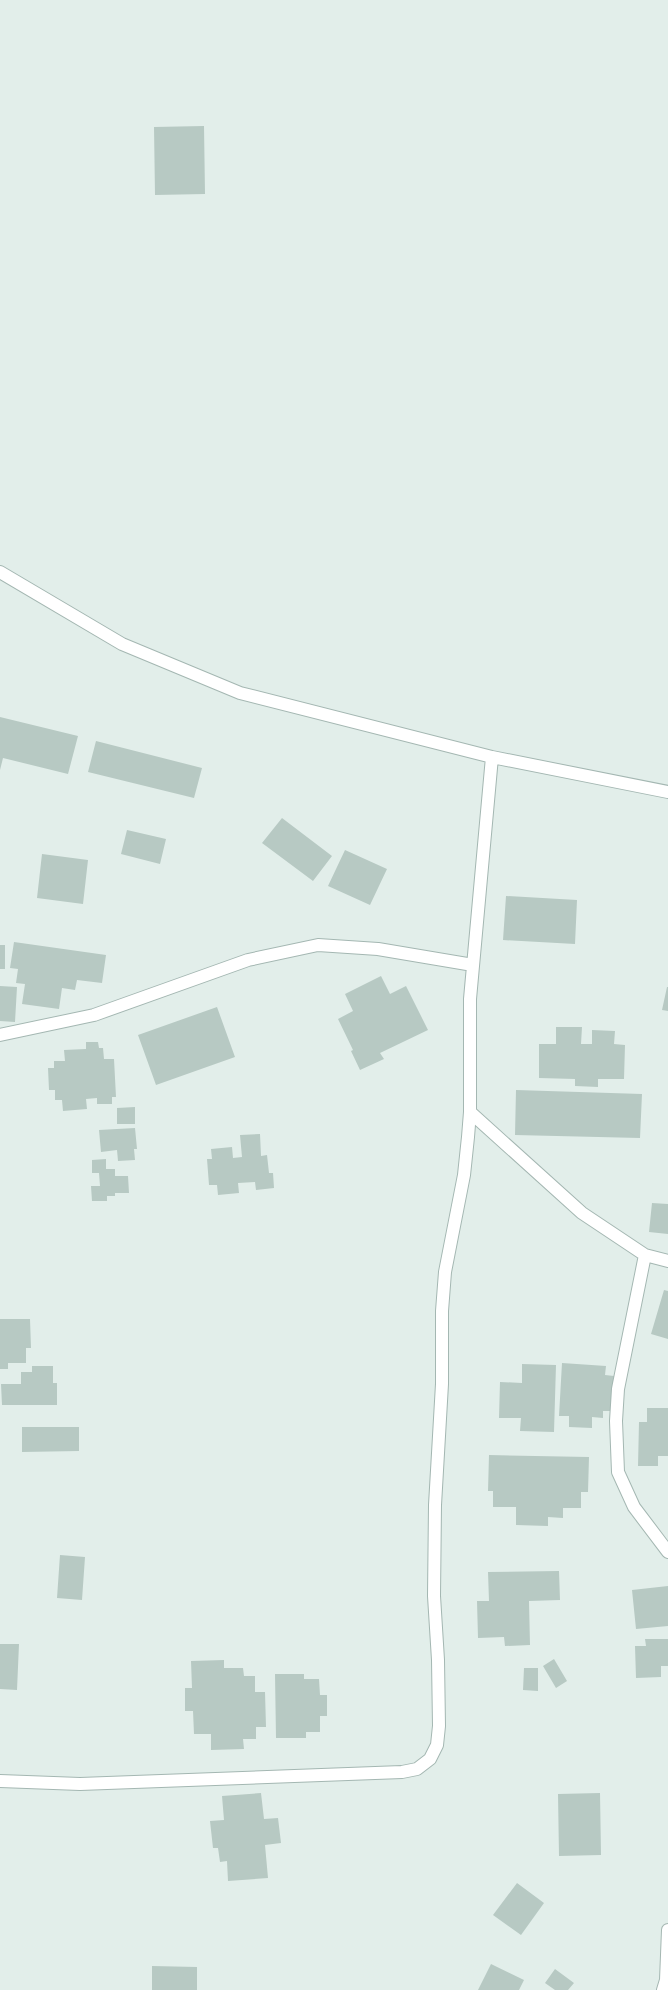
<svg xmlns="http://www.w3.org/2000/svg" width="668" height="1990" viewBox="0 0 668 1990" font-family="Poppins,sans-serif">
<rect width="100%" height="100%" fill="#e2eeea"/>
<path fill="#b7c9c3" d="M204,126L205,194L155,195L154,127Z
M0,717L78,736L68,774L3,758L0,770Z
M96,741L202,768L194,798L88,772Z
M282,818L332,856L313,881L262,843Z
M127,830L166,839L160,864L121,854Z
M345,850L387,869L370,905L328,886Z
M42,854L88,860L83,904L37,898Z
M506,896L577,900L575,944L503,940Z
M14,942L106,955L102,983L77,980L75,990L62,988L59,1009L22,1004L25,984L16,983L18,969L10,968Z
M0,945H5V969H0Z
M381,976L390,994L406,986L428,1030L380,1053L384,1059L360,1070L351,1051L353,1050L338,1019L353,1011L345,994Z
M0,986L17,987L15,1022L0,1021Z
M667,987H668V1011L662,1010Z
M217,1007L235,1057L156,1085L138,1035Z
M556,1027H582L581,1044H592V1030L615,1031L614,1044L625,1045L624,1079H598V1087L575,1086V1079L539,1078V1044H556Z
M86,1042H98L99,1048H103L104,1059H114L116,1097H112V1104H97V1098L86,1099L87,1109L63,1111L62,1100H55V1090H49L48,1068H54V1061H65L64,1050L86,1049Z
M516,1090L642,1094L640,1138L515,1135Z
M135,1107V1124H117V1108Z
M135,1128L137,1149H134L135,1160L118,1161L117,1150L101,1152L99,1130Z
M260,1134L261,1156L267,1155L269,1173H273L274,1188L256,1190L255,1182L238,1183L239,1193L218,1195L217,1185H209L207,1159H212L211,1149L232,1147L233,1158L242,1157L240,1135Z
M106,1159V1169H115V1176H128L129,1193H115V1196H107V1201H92L91,1186H100L99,1173H92V1160Z
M652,1203L668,1204V1234L649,1232Z
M664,1290L668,1291V1339L651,1334Z
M0,1319H30L31,1348H26V1363H8V1369H0Z
M562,1363L606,1366L605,1375L614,1376L612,1411H603V1418L592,1417V1428L569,1427V1416H559Z
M522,1364L556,1365L554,1432L520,1431L521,1418H499L500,1382L522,1383Z
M32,1366H53V1383H57V1405H2L1,1384H21V1372H32Z
M647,1408H668V1456H658V1466H638L639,1422H647Z
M22,1427H79V1451L22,1452Z
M489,1455L589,1457L588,1492H581V1508H563V1518L548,1517V1526L516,1525V1507H493V1491H488Z
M60,1555L85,1557L82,1600L57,1598Z
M559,1571L560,1600L529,1601L530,1645L505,1646L504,1637L478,1638L477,1601H489L488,1572Z
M668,1586V1626L636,1629L632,1590Z
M645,1639H668V1666H661V1677L636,1678L635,1646H646Z
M0,1644H19L17,1690L0,1689Z
M554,1659L567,1681L556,1688L543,1666Z
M224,1660V1668H243L244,1676H255V1692H265L266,1727H256V1739H243L244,1749L211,1750V1734H194L193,1711H185V1688H192L191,1661Z
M524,1668H538V1691L523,1690Z
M275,1674H304V1679H319L320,1695H327V1716H320V1732H306V1738H276Z
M261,1793L264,1819L278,1818L281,1843L265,1845L268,1878L228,1881L227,1861L220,1862L218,1848H213L210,1821L224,1820L222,1796Z
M600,1793L601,1855L559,1856L558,1794Z
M517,1883L544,1903L521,1935L493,1915Z
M491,1964L524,1980L519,1990H478Z
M152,1966L197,1967V1990H152Z
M555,1969L574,1983L568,1990H555L545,1983Z"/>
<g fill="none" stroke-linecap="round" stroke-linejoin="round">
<g stroke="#a4b7b2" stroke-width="14">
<path id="minor" d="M0,572L122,644L240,693L492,757L668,792
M0,1035L94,1015L248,960L318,945L378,949L473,965
M470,1112L582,1213L645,1255L668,1261
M645,1255L618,1389L616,1421L618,1472L634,1507L668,1552
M0,1781L80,1784L402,1772L417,1769L430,1759L437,1745L439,1726L438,1660L434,1596L435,1505L442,1384V1311L445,1272L464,1175L468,1137L470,1112V999L492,757
M663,1990L666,1980L668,1930"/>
</g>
<use href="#minor" stroke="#fff" stroke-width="12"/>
</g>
</svg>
